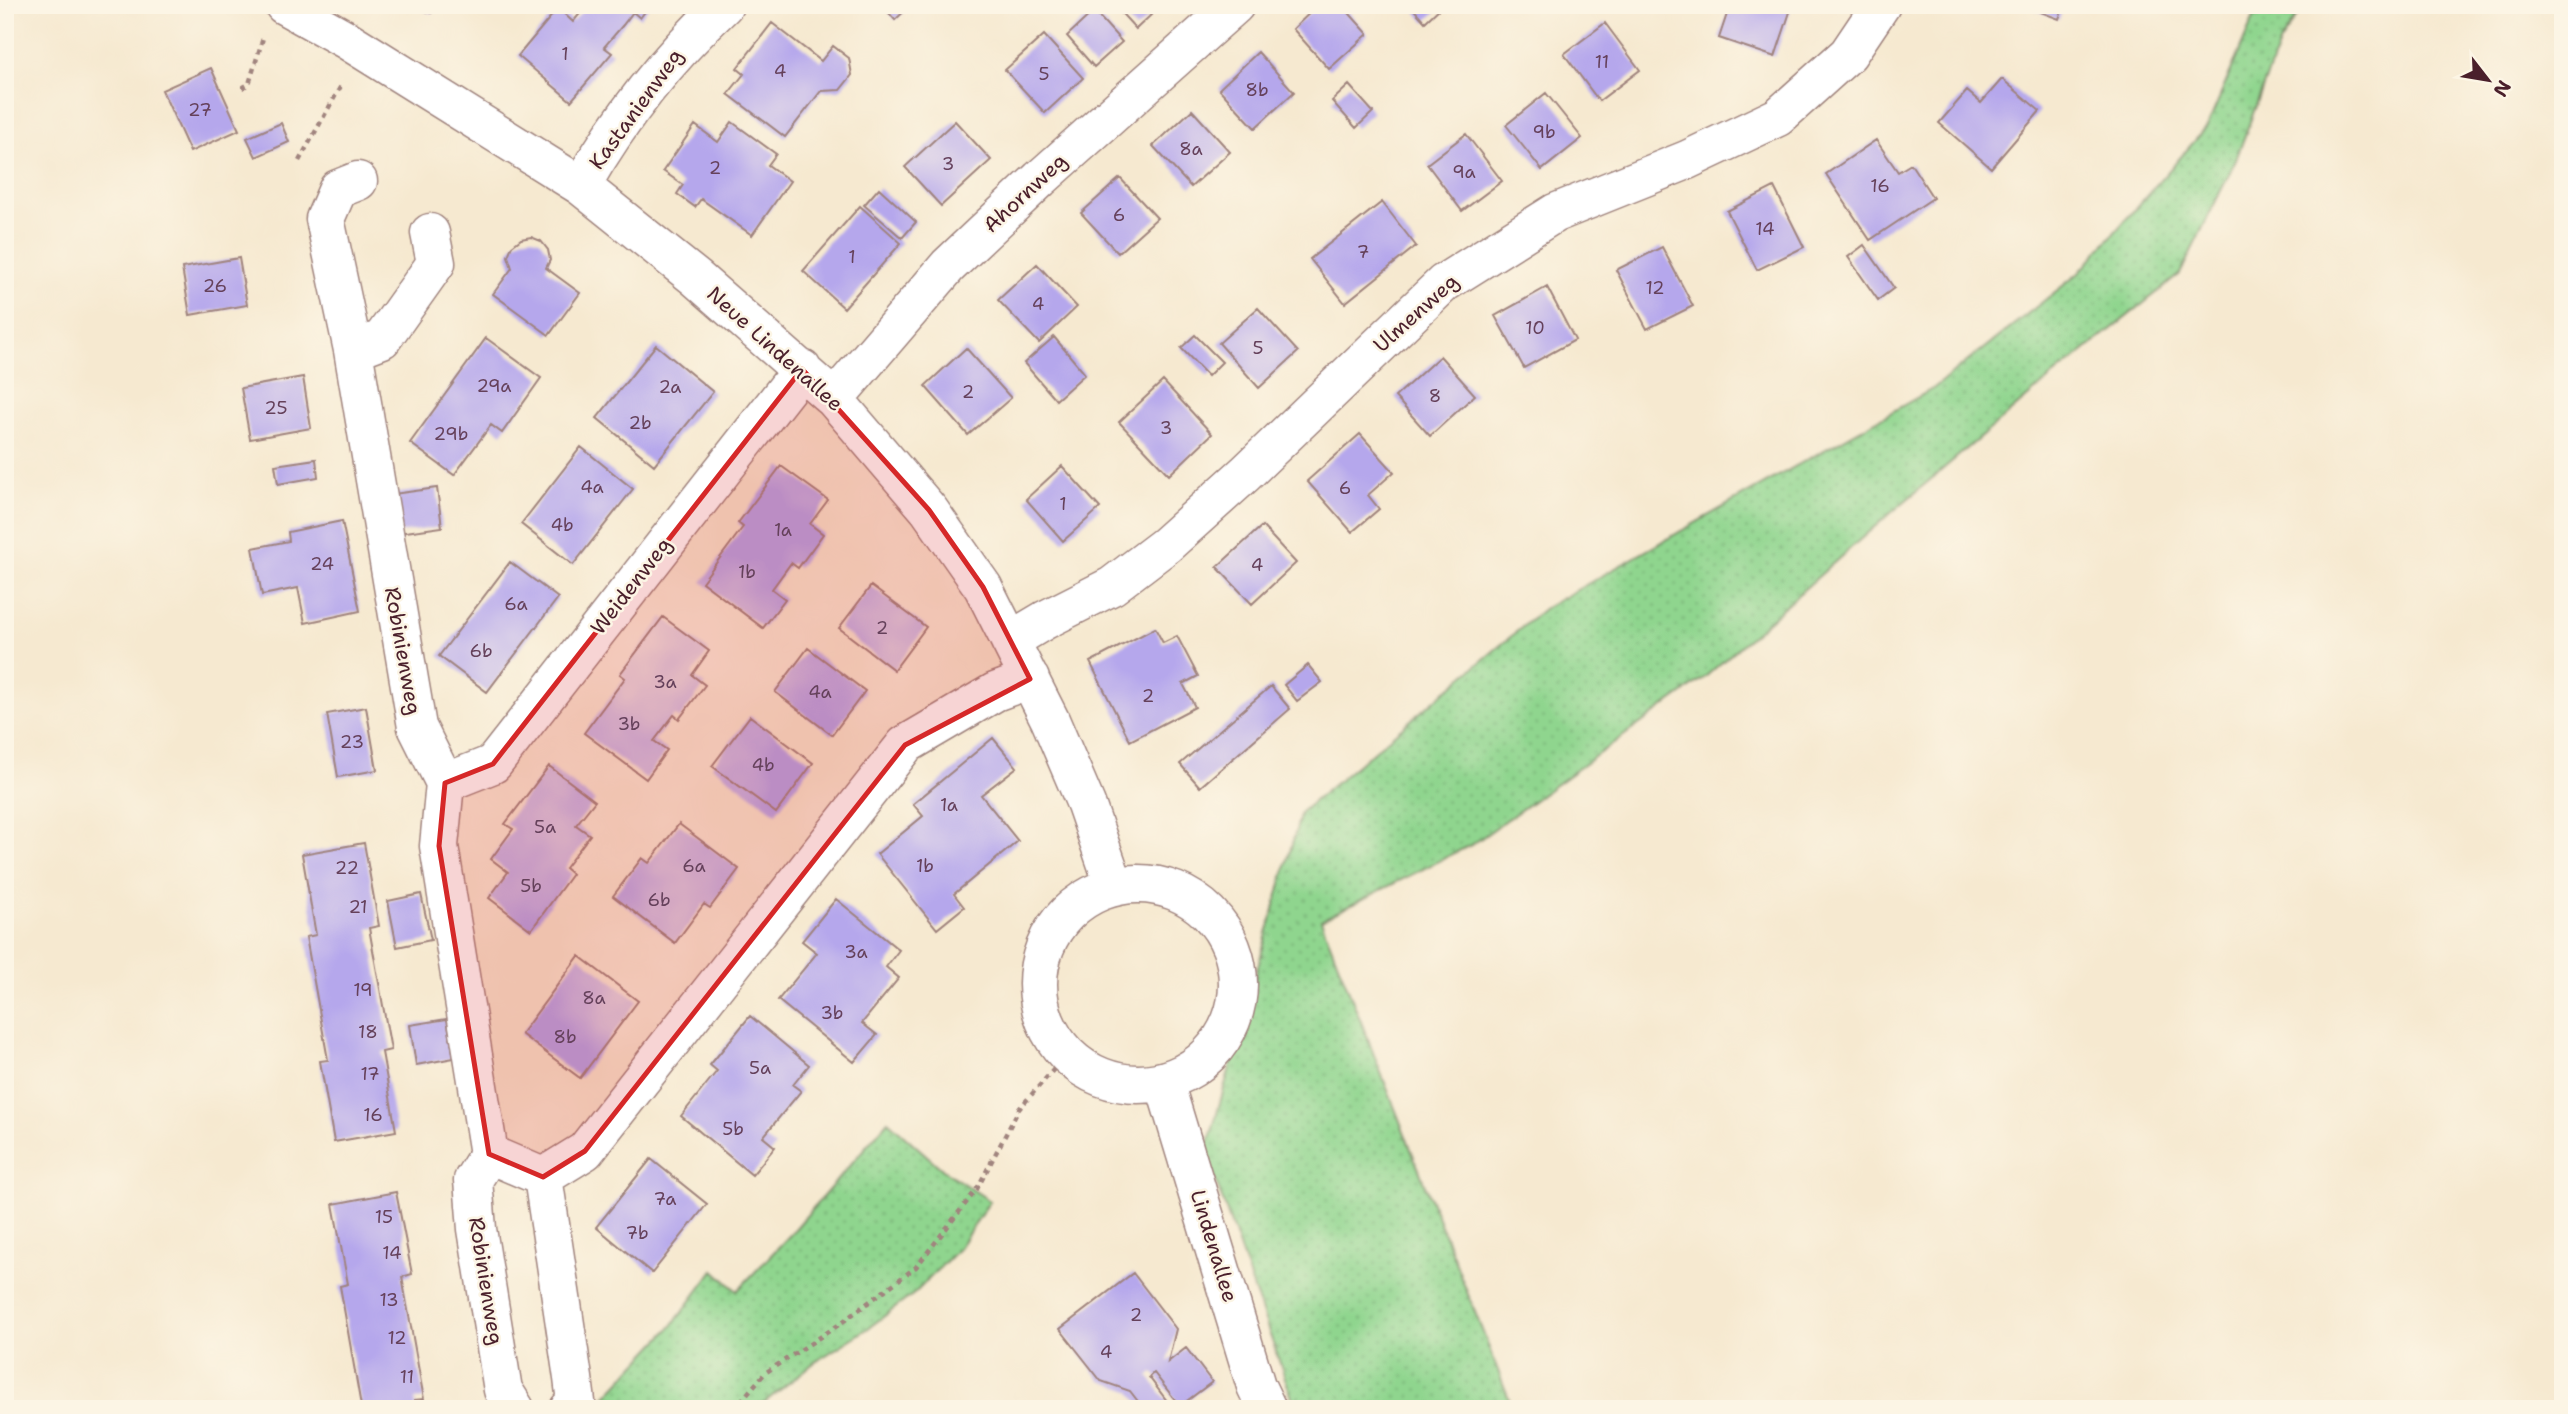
<svg xmlns="http://www.w3.org/2000/svg" width="2568" height="1414" viewBox="0 0 2568 1414" font-family="'Shantell Sans',sans-serif">
<defs>
<pattern id="grass-dots" width="8" height="8" patternUnits="userSpaceOnUse" patternTransform="scale(1.75)"><rect width="8" height="8" fill="#8fd58e"/><path d="M2 2h.1M6 6h.1" fill="none" stroke="#7db67b" stroke-width="1.8" stroke-linecap="round"/></pattern>
</defs>
<rect width="100%" height="100%" fill="#fcf5e5"/>
<filter id="ink" filterUnits="userSpaceOnUse"><feTurbulence type="fractalNoise" baseFrequency=".0143" numOctaves="2"/><feDisplacementMap in="SourceGraphic" scale="14" xChannelSelector="R" yChannelSelector="G"/><feConvolveMatrix kernelMatrix="1 2 1 2 8 2 1 2 1" color-interpolation-filters="sRGB"/></filter>
<filter id="wash" filterUnits="userSpaceOnUse"><feTurbulence type="fractalNoise" baseFrequency=".00686" numOctaves="4" result="noise"/><feDisplacementMap in="SourceGraphic" scale="28" xChannelSelector="R" yChannelSelector="G"/><feGaussianBlur stdDeviation="1.57" result="paint"/><feColorMatrix in="noise" values="0 0 0 0 0 0 0 0 0 0 0 0 0 0 0 0 0 1.4 0 .05"/><feComposite in="paint" operator="in"/></filter>
<g filter="url(#wash)">
<rect width="100%" height="100%" fill="#f6e9d0"/>
<path fill="url(#grass-dots)" stroke="#6c7a5c" stroke-width="2" d="M2259,5H2304L2279,44L2235,162L2180,274L2048,380L1872,529L1704,678L1473,844L1321,920L1513,1409H1296L1206,1153L1301,812L1545,608L1934,388L2079,273L2207,127Z
M888,1121L943,1170L990,1201L958,1249L915,1293L867,1329L815,1362L756,1409H594L671,1327L714,1270L737,1291L789,1236Z"/>
<g id="blocks">
<path fill="#b5a7ec" d="M409,5H446L431,13Z
M587,5H650L640,18L633,12L623,25L604,47L612,53L571,101L518,56L558,8L573,22Z
M882,5H911L895,20Z
M1114,5H1141L1151,15L1136,29Z
M1318,5H1342L1368,34L1329,69L1293,29Z
M1410,5H1443L1425,22Z
M1730,5H1779L1791,9L1775,57L1719,38Z
M2022,5H2064L2059,19Z
M1094,11L1122,42L1094,67L1067,36Z
M772,23L821,61L833,46L849,58L852,75L840,90L821,91L785,137L728,94L744,74L737,68Z
M1605,23L1640,70L1599,101L1564,54Z
M1044,35L1083,78L1045,113L1005,70Z
M1258,52L1294,92L1255,128L1219,89Z
M211,68L239,130L190,152L162,90Z
M2002,79L2040,111L1991,168L1939,123L1967,91L1981,103Z
M1349,85L1373,112L1356,128L1332,101Z
M1546,93L1582,138L1542,170L1506,125Z
M1192,110L1230,152L1191,187L1153,146Z
M955,121L991,160L941,206L905,167Z
M732,122L776,154L768,165L790,181L752,235L701,199L695,207L677,194L683,185L663,171L695,125L718,142Z
M281,123L289,142L256,157L247,138Z
M1466,134L1502,181L1462,211L1427,164Z
M1876,140L1898,172L1911,164L1933,198L1870,240L1826,174Z
M1120,178L1157,218L1118,253L1081,213Z
M1774,187L1804,247L1757,270L1727,211Z
M879,188L916,222L902,238L864,205Z
M1382,202L1416,246L1345,303L1310,259Z
M860,206L901,243L844,308L803,271Z
M531,237L541,241L548,250L550,260L546,268L580,293L549,335L493,294L512,268L508,256L512,246L521,239Z
M1864,245L1894,288L1878,300L1848,257Z
M1662,247L1693,306L1647,329L1616,270Z
M239,258L247,305L190,315L182,268Z
M1037,264L1077,307L1039,343L998,300Z
M1547,287L1575,340L1524,368L1495,316Z
M1258,308L1298,352L1259,388L1219,343Z
M1195,335L1222,362L1208,376L1181,348Z
M1054,337L1085,374L1056,400L1024,363Z
M486,338L541,378L502,433L491,425L454,475L410,443Z
M656,345L713,392L654,465L597,418Z
M966,348L1011,398L968,435L925,386Z
M1440,356L1475,395L1430,436L1395,397Z
M303,377L311,428L250,439L241,388Z
M1163,381L1212,434L1169,475L1119,422Z
M1360,434L1394,472L1368,495L1379,509L1352,532L1307,481Z
M581,447L633,489L573,565L521,524Z
M316,459L318,477L278,484L275,465Z
M781,466L828,500L810,524L823,534L798,568L791,563L772,589L785,599L763,628L702,582L743,527L738,523Z
M1062,466L1100,508L1063,541L1026,499Z
M437,488L442,527L398,533L393,494Z
M342,521L360,611L305,623L298,588L262,595L253,548L289,541L288,532Z
M1262,526L1296,563L1252,604L1217,567Z
M510,562L558,598L487,692L439,656Z
M871,586L926,627L894,670L839,628Z
M663,617L709,651L692,675L705,685L679,719L674,715L654,741L667,750L646,779L584,733L625,678L620,674Z
M1155,628L1163,643L1177,636L1198,676L1183,684L1195,707L1130,741L1090,662Z
M808,648L865,691L832,735L775,692Z
M1308,665L1322,682L1297,701L1284,685Z
M1271,686L1290,709L1200,787L1180,764Z
M366,707L377,770L338,777L327,714Z
M750,716L813,763L776,813L712,766Z
M993,738L1017,767L981,795L1018,841L954,894L964,907L937,929L877,854L923,816L913,804Z
M549,766L595,801L576,825L590,835L565,868L572,874L531,930L489,898L508,872L491,859L513,829L505,824Z
M679,824L739,869L710,908L704,904L675,943L613,896L642,858L649,863Z
M364,843L379,926L369,928L391,1050L382,1052L396,1131L334,1142L320,1061L328,1060L306,937L316,935L302,854Z
M421,894L431,940L397,947L388,901Z
M836,899L899,950L886,967L899,978L862,1023L877,1035L854,1062L778,1000L817,953L802,941Z
M579,956L638,1001L580,1078L521,1034Z
M750,1016L809,1065L793,1085L801,1091L763,1137L775,1147L752,1175L681,1116L717,1071L710,1065Z
M447,1019L454,1058L416,1065L410,1025Z
M651,1159L707,1204L652,1273L596,1227Z
M396,1192L412,1274L402,1277L424,1399L415,1400L416,1409H355L361,1406L340,1286L348,1284L333,1204Z
M1133,1273L1176,1329L1168,1362L1186,1348L1212,1382L1180,1406L1154,1373L1152,1374L1149,1377L1173,1409H1144L1130,1391L1101,1381L1060,1329Z"/>
</g>
</g>
<g filter="url(#ink)">
<use href="#blocks" fill-opacity="0" stroke="#a0847e" stroke-width="2"/>
<g fill="none" stroke-linecap="round" stroke-linejoin="round">
<g stroke="#a0847e" stroke-width="41">
<path id="minor" d="M284,5L347,40L581,186L696,278L834,399L929,510L983,587L1050,720L1086,804L1114,885
M581,186C620,118 667,58 724,5
M430,233L436,263L382,339L353,350L417,727L445,783L439,846L489,1154L473,1180L477,1229L503,1390L515,1409
M353,350L325,219L338,189L358,181
M834,399L948,266L1040,179L1235,5
M1010,641L1045,620L1112,586L1166,545L1245,474L1444,283L1555,213L1687,160L1778,117L1848,54L1881,5
M445,783L493,764L802,369
M1038 984a100 100 0 1 1 200 0a100 100 0 1 1-200 0Z
M1164,1082L1256,1386L1267,1409
M489,1154L543,1177L585,1151L905,745L995,692L1030,679
M543,1177L573,1378L576,1402L569,1409"/>
</g>
<path stroke="#a0847e" stroke-width="4.5" stroke-dasharray="5 5" stroke-linecap="butt" d="M242,88L249,84L263,38
M299,161L342,84
M734,1409L765,1373L837,1326L916,1267L977,1189L1019,1109L1054,1069"/>
<use href="#minor" stroke="#fff" stroke-width="38"/>
</g>
</g>
<path fill="#d62828" fill-opacity="0.2" stroke="#d62828" stroke-width="5" stroke-linejoin="round" d="M802,369L929,510L983,587L1030,679L905,745L585,1151L543,1177L489,1154L439,846L445,783L493,764Z"/>
<g text-anchor="middle" stroke-width="5" stroke-linejoin="round" paint-order="stroke">
<g font-size="18" fill="#65415b">
<text x="565" y="60">1</text>
<text x="1602" y="68">11</text>
<text x="780" y="77">4</text>
<text x="1044" y="80">5</text>
<text x="1257" y="96">8b</text>
<text x="200" y="116">27</text>
<text x="1544" y="138">9b</text>
<text x="1191" y="155">8a</text>
<text x="948" y="170">3</text>
<text x="715" y="174">2</text>
<text x="1464" y="178">9a</text>
<text x="1880" y="192">16</text>
<text x="1119" y="221">6</text>
<text x="1765" y="235">14</text>
<text x="1363" y="258">7</text>
<text x="852" y="263">1</text>
<text x="215" y="292">26</text>
<text x="1655" y="294">12</text>
<text x="1038" y="310">4</text>
<text x="1535" y="334">10</text>
<text x="1258" y="354">5</text>
<text x="494" y="392">29a</text>
<text x="670" y="393">2a</text>
<text x="968" y="398">2</text>
<text x="1435" y="402">8</text>
<text x="276" y="414">25</text>
<text x="640" y="429">2b</text>
<text x="1166" y="434">3</text>
<text x="451" y="440">29b</text>
<text x="592" y="493">4a</text>
<text x="1345" y="494">6</text>
<text x="1063" y="510">1</text>
<text x="562" y="531">4b</text>
<text x="783" y="536">1a</text>
<text x="322" y="570">24</text>
<text x="1257" y="571">4</text>
<text x="747" y="578">1b</text>
<text x="516" y="610">6a</text>
<text x="882" y="634">2</text>
<text x="481" y="657">6b</text>
<text x="665" y="688">3a</text>
<text x="820" y="698">4a</text>
<text x="1148" y="702">2</text>
<text x="629" y="730">3b</text>
<text x="352" y="748">23</text>
<text x="763" y="771">4b</text>
<text x="949" y="811">1a</text>
<text x="545" y="833">5a</text>
<text x="694" y="872">6a</text>
<text x="925" y="872">1b</text>
<text x="347" y="874">22</text>
<text x="531" y="892">5b</text>
<text x="659" y="906">6b</text>
<text x="358" y="913">21</text>
<text x="856" y="958">3a</text>
<text x="363" y="996">19</text>
<text x="594" y="1004">8a</text>
<text x="832" y="1019">3b</text>
<text x="368" y="1038">18</text>
<text x="565" y="1043">8b</text>
<text x="760" y="1074">5a</text>
<text x="370" y="1080">17</text>
<text x="373" y="1121">16</text>
<text x="733" y="1135">5b</text>
<text x="665" y="1205">7a</text>
<text x="384" y="1223">15</text>
<text x="637" y="1239">7b</text>
<text x="392" y="1259">14</text>
<text x="389" y="1306">13</text>
<text x="1136" y="1321">2</text>
<text x="397" y="1344">12</text>
<text x="1106" y="1358">4</text>
<text x="407" y="1383">11</text>
</g>
<g font-size="21" fill="#4a1f2b" stroke="#fcf5e5">
<text transform="translate(636 109) rotate(-54)" y="7">Kastanienweg</text>
<text transform="translate(1025 193) rotate(-43)" y="7">Ahornweg</text>
<text transform="translate(1416 313) rotate(-42)" y="7">Ulmenweg</text>
<text transform="translate(775 349) rotate(42)" y="7">Neue Lindenallee</text>
<text transform="translate(631 586) rotate(-52)" y="7">Weidenweg</text>
<text transform="translate(403 651) rotate(80)" y="7">Robinienweg</text>
<text transform="translate(1214 1246) rotate(73)" y="7">Lindenallee</text>
<text transform="translate(486 1281) rotate(81)" y="7">Robinienweg</text>
</g>
</g>
<rect width="2568" height="1414" fill="none" stroke="#fcf5e5" stroke-width="28"/>
<g transform="translate(2488 80) rotate(121)" stroke="#fcf5e5" stroke-width="5" paint-order="stroke">
<path d="M0-5L12 26L0 18L-12 26Z" fill="#4a1f2b"/>
<text y="-10" font-size="19" font-weight="bold" text-anchor="middle" fill="#4a1f2b">N</text>
</g>
</svg>
